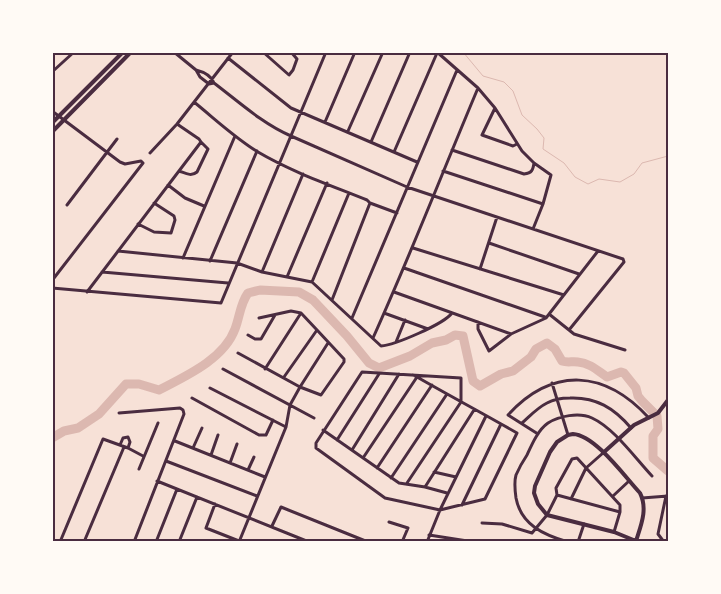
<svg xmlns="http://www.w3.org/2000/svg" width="721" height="594" viewBox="0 0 721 594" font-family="Rubik,sans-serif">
<rect width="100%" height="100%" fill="#f7e1d7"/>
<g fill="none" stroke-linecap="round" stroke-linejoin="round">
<path stroke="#dcb8b0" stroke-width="1" d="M463,52L483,76L504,82L513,91L522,115L537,129L544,138L543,149L564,163L575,177L588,184L599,179L620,182L634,174L642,163L668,156"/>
<path stroke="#dcb8b0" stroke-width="9" d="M52,438L64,431L78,428L99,414L126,384H139L159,390C186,376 224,359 235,329C240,316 240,304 248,293L260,290L299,292L313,300L347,336L369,363L379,368L410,356L432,343L446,340L455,335L463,336L473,381L480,386L501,374L513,371L531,357L536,349L547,343L555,349L562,361C568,363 572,361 578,362C590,363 598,371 607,377L621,372L624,373L636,388L638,396L642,401L657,416L658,429L653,436V458L668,471"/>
<path stroke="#4a2c40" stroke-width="3" d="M174,52L196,70L200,77L209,84L214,83
M263,52L289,75L293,70L297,59L291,52
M437,52L478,88L495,108L522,151L534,163L551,175L543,204L533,229
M228,58L291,108L417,162
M196,70C204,72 211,75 214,83C239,102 263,124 291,136L407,187L623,259L624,262L569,330
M52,72L74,52
M194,102C215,119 235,138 258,152C292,172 330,185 367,200L370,203L397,213
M495,108L482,135L513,146L517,144
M52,111L120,162L125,164L141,161L143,163L54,278
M325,122L355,52
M348,131L383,52
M371,142L410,52
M452,150L524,174C532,173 533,170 534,163
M394,152L437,53
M150,153L177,124L233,52
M179,171C185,173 191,177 197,172L208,149L201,142
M443,171L543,204
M168,185L185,198L204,206
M67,205L117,139
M138,224L154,232L171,233L175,220L174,216L154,203
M489,243L579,274
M413,248L564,295
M118,251L237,263L262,272L312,282L381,346C395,345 444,324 452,313
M183,258L235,136
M210,261L257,151
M404,268L545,317
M480,269L497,217
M102,272L228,283
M262,272L303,174
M287,277L327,183
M312,282L349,193
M52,288L221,303L326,52
M87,292L201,142L199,139L177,124
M394,292L511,334
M332,300L370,203
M384,313L428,329
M549,314L574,334L625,350
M259,318L291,311L301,313L317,330
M352,318L457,70
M478,322V329L489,351L511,334L546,318L598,251
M248,335L255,339H261L275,315
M373,338C410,256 443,171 478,88
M396,342L405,320
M238,353L300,387L321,395L344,362V359L317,330L284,377
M223,369L314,418
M265,369L301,313
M552,383L568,435
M210,388L286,427
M192,398L259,435H266L273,420
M119,413L180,408L183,410L184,414L134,542
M522,423C530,416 537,408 547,403C554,399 562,398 570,398C596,397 614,408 631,428
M323,430L399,483L425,487L447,493
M538,434L508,415C553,366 605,370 649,418
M337,440L379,374
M175,441L265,477
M120,445L123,438L128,437L130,442L128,448
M193,448L202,428
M352,450L399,374
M211,455L218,435
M363,458L417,377
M166,461L257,496
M230,463L237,444
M377,468L432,385
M139,469L158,423
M248,470L254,457
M434,472L456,477
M391,478L447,394
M157,481L309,542
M407,483L461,402V378L362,372L316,443V448L385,498L440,510L485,499L517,433C484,414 450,396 417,377L413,375
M425,487L474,410
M557,495L620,512
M613,496L629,481
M642,498L668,496
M571,499L586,468L603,453
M215,504L206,528L239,541
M462,505L501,424
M389,522L408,528L402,542
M482,523L502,524L532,533L547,515L557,495L556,488L572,459L577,458L620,505V512L614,532
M272,526L281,507L368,542
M429,535L474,542
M60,542L103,439L128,448L143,456
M84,542L124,447
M156,542L177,489
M179,542L197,497
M239,542L286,427L290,405L300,387L328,343
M427,542L440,510L486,416
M568,542C544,535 521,525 516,498C515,491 514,482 516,475C519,468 523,461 527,455C532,444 538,430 548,423C559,416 579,412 592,418C614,428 635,458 652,476
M578,542L584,524
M664,542L658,534L666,496"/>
<path stroke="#4a2c40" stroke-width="4" d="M573,434C595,435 625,477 640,493C648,509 641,525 636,541L614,532L547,515L538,504L534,493L535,486L550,452L557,442L568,435Z
M603,453L634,425L658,413L668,400"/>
<path stroke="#4a2c40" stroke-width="4" d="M52,123L123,52
M52,132L131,52"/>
</g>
<rect width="721" height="594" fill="none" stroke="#fffaf5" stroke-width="108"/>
<rect x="54" y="54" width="613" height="486" fill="none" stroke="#4a2c40" stroke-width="2"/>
</svg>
